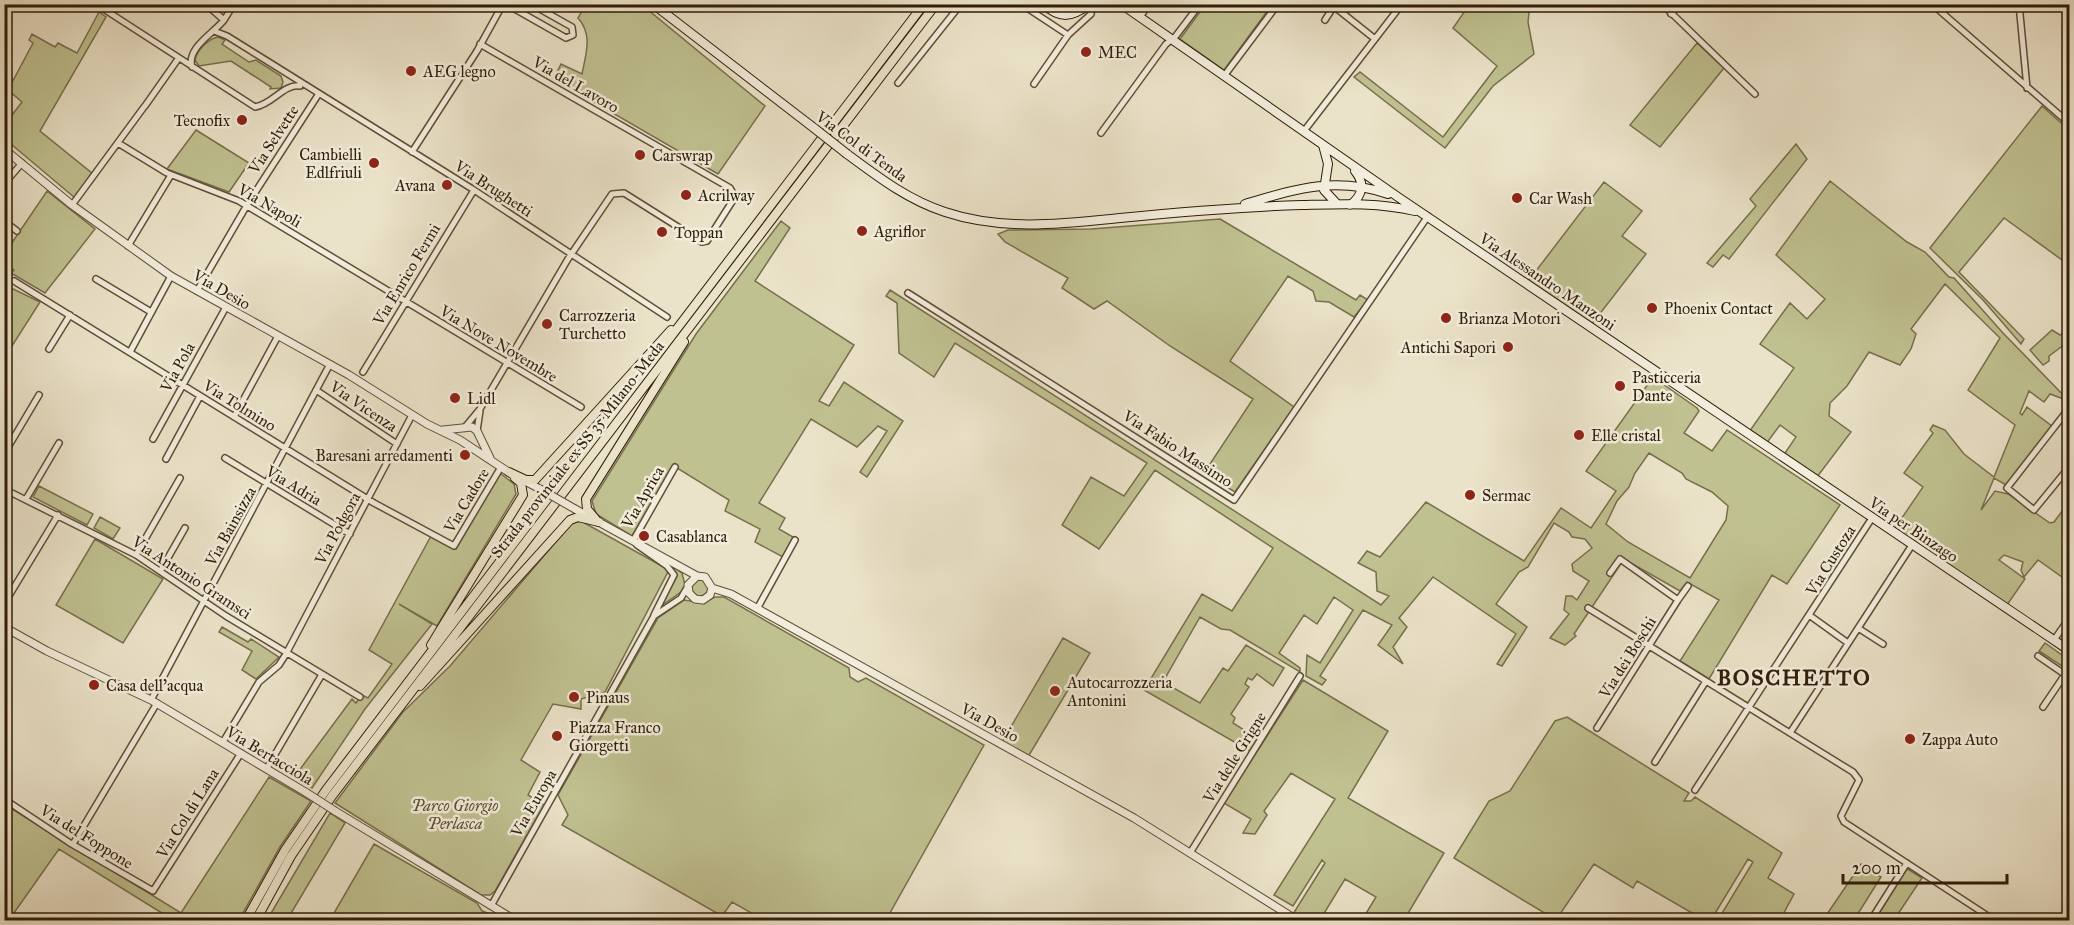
<svg xmlns="http://www.w3.org/2000/svg" width="2074" height="925" viewBox="0 0 2074 925" font-family="'IM FELL Great Primer',serif">
<rect width="100%" height="100%" fill="#ebe3c9"/>
<filter id="stains"><feTurbulence type="fractalNoise" baseFrequency=".00333" numOctaves="4"/><feColorMatrix values="0 0 0 0 .2 0 0 0 0 .09 0 0 0 0 .02 0 0 0 .5 -.17"/></filter>
<radialGradient id="worn" r=".72"><stop offset=".6" stop-color="#630" stop-opacity="0"/><stop offset="1" stop-color="#630" stop-opacity=".3"/></radialGradient>
<path fill="#c0c191" stroke="#786f4c" stroke-width="1.5" fill-rule="evenodd" d="M586,4L642,5L765,106L718,174L554,79L561,64L582,74C586,53 593,35 578,18Z
M1205,5H1261L1268,10L1224,70L1180,39Z
M1469,5H1530L1528,22L1534,54L1493,86L1445,148L1354,77L1360,72L1443,137L1497,66L1453,28Z
M99,12L106,17L40,131L93,174L75,198L5,139V124L22,102L8,90L33,43L29,40L32,34L55,47L58,43L77,53Z
M218,37L225,40L222,44L249,62L256,60L281,76L283,82L281,88L270,89L271,87L231,61L199,66L195,60C197,50 208,39 218,37Z
M1697,43L1724,68L1660,147L1630,125Z
M2042,106L2069,130V265L2004,218L1959,272L2024,339L2021,344L1983,300L1930,248Z
M196,130L249,163L229,192L167,169Z
M1796,144L1807,159L1729,259L1723,255L1713,267L1707,263L1756,206L1750,199Z
M1830,181L1907,242L1925,252L1949,277L1954,278L2003,333L2069,401L2050,394L2044,402L2029,391L2020,413L2022,415L2027,407L2053,427L2008,486L1994,478L1981,510L1995,491L2008,494L2050,523L2054,522L2069,502V582L2038,560L2024,577L2021,570L2023,562L2004,555L1999,560L2025,579L2007,605L1895,528L1923,487L1904,473L1933,433L1930,430L1933,425L1945,430L1964,454L1994,477L2015,425L1968,390L2000,338L1945,284L1911,329L1916,334L1911,349L1900,365L1869,352L1847,386L1830,403L1829,416L1851,432L1817,477L1783,456L1796,437L1780,425L1766,444L1749,432L1794,368L1760,344L1790,303L1807,319L1825,299L1776,255Z
M1604,182L1642,211L1622,236L1646,254L1592,324L1529,280Z
M47,191L95,229L45,293L11,273L14,270L5,264V253Z
M1220,219L1356,300L1360,295L1368,300L1354,317L1329,302L1316,301L1313,291L1288,276L1230,361L1294,407L1235,492L1204,473L1253,399L1170,346L1107,301L1094,309L1062,288L1068,278L1005,242L998,234L1008,230L1091,229Z
M781,221L790,228L755,281L854,345L819,401L829,406L844,382L903,421L867,477L860,472L887,431L878,426L857,447L811,419L759,503L785,518L779,529L793,537L783,557L755,542L760,529L725,511L729,500L674,466L632,536L596,514L592,501L696,334Z
M5,285L40,302L5,357Z
M890,290L1381,605L1389,596L1377,591L1376,572L1358,563L1367,551L1380,557L1426,502L1524,561L1561,508L1591,528L1616,491L1586,471L1653,377L1697,408L1699,411L1684,433L1712,451L1727,430L1840,505L1787,584L1772,575L1709,679L1680,661L1719,600L1687,582L1680,591L1624,559L1574,634L1576,636L1565,645L1550,638L1569,614L1564,610L1566,596H1572L1577,600L1589,581L1573,571L1572,564L1592,548L1585,539L1572,537L1569,532L1554,523L1528,567L1519,572L1496,604L1527,627L1502,666L1497,664L1516,634L1433,577L1399,618L1407,627L1393,647L1403,664L1378,645L1392,625L1363,610L1320,676L1326,680L1322,685L1306,676L1307,655L1320,663L1353,610L1334,597L1317,624L1304,615L1279,653L1300,668V672L1230,630L1221,629L1200,617L1163,682L1200,703L1223,668L1228,671L1246,645L1284,668L1273,686L1257,674L1252,680L1248,678L1245,684L1249,687L1231,714L1235,718L1233,723L1258,739L1250,751L1144,690L1202,594L1232,611L1273,548L1155,470L1099,549L1062,525L1091,477L1124,496L1147,463L955,343L934,377L899,353L897,303L886,296ZM1649,453L1682,473L1686,479L1712,492L1728,506L1726,520L1690,578L1628,542L1606,524L1617,501L1629,487L1635,473Z
M2069,328V341L2049,356V361L2043,365L2030,350L2052,330L2060,335Z
M500,473L514,484L516,494L437,626L399,604L432,624L365,709L312,788L295,776L352,699L356,703L362,695L368,698L392,664L369,650L431,536L456,549Z
M39,486L93,514L87,525L33,497Z
M100,517L120,528L113,539L94,528Z
M581,521L669,570L605,692L581,699V709L553,704L521,760L540,772L528,795L544,805L495,891L490,895H481L335,803L403,712L450,666L572,523Z
M95,539L163,579L123,643L56,605Z
M673,567L682,573L685,585L681,592L661,606L676,578Z
M692 588a8 8 0 1 1 16 0a8 8 0 1 1-16 0Z
M715,597H724L849,668L850,677L858,682L866,678L984,745L886,920H764L732,902L722,916L562,825L568,815L558,795L658,618L684,600L703,603Z
M222,627L248,642L251,639L279,657L256,679L242,670L252,651L219,632Z
M1063,638L1090,653L1028,757L1002,742Z
M2045,643L2069,660L2065,668L2039,651Z
M1303,680L1388,731L1348,798L1444,853L1404,920H1362L1376,897L1345,879L1320,920H1303L1293,914L1325,863L1322,860L1293,906L1274,895L1335,799L1291,773L1264,811L1267,815L1255,834L1243,833L1251,819L1224,803Z
M1567,717L1689,793L1684,801H1691L1695,797L1782,853L1768,878L1794,894L1780,920H1718L1753,862L1748,859L1711,920H1704L1637,881L1633,888L1594,864L1556,920L1454,858L1489,801L1510,791L1555,721Z
M269,777L311,801L280,847L239,920H173L59,849L9,920H5L4,804L181,913Z
M330,813L345,823L287,920H267Z
M374,844L477,903L482,911L507,920H330Z
M1861,864L1881,877L1854,920H1823Z
M1906,868L1922,878L1894,920H1875Z"/>
<g fill="none" stroke-linecap="round" stroke-linejoin="round">
<g stroke="#604e38" stroke-width="8">
<path id="minor" d="M96,4L255,107C273,104 283,84 300,86
M506,4L566,38L573,35L572,27L531,4
M1021,4L1068,35
M1331,4L1375,39
M1662,4L1755,94
M1932,4L2070,124
M2019,4L2027,88
M1671,14L1679,4
M1140,17L1149,4
M224,20L234,4
M1325,20L1334,6
M214,31L227,36L474,190L667,317
M192,67C186,48 214,33 224,20L209,7L210,4
M1224,76L1278,4
M898,83L961,4
M1034,84L1068,35L1091,14L1093,4
M145,106L178,59
M1304,131L1402,4
M1101,133L1166,44L1175,37L1200,4
M118,143L167,173L239,201L581,407
M412,152L477,51L503,4
M4,184L22,163
M72,205L144,107
M4,221L17,231
M128,246L171,175
M96,279L151,312
M14,281L374,503L454,546L501,467
M197,291L247,205L318,95
M908,293L1234,500L1428,216
M49,349L70,315
M130,352L171,276
M363,372L474,190
M316,390L397,444
M2070,407L2007,488L2034,510L2070,466
M234,417L278,336
M465,427L480,409L568,259L612,194L624,193L702,242L707,241L735,197L730,188L480,44
M477,431L480,411
M153,439L226,307
M4,454L39,395
M225,458L350,534
M166,459L200,396
M4,489L136,555L226,616L360,697
M26,499L59,443
M633,541L675,467
M637,545L667,566L674,575L654,615
M136,555L180,478
M161,570L185,528
M1678,600L1688,586
M4,604L58,515
M1588,608L1853,772L1859,780L1841,816L1844,822L1994,920
M757,609L795,540
M1809,615L1848,643
M1858,628L1883,644
M2054,640L2070,617
M2038,656L2070,678
M151,700L330,364
M2043,707L2070,667
M1597,728L1678,600L1620,559L1610,573
M1790,733L1912,545
M223,742L259,682L279,665L286,654L412,415
M1655,762L1706,681
M267,768L321,676
M1695,790L1872,518
M4,799L70,843L153,891L241,753
M73,844L157,703
M1190,853L1300,676
M491,906L654,616L681,598L688,586
M1871,920L1907,863"/>
</g>
<g stroke="#604e38" stroke-width="9">
<path id="tertiary" d="M4,149L72,205L171,276L349,375L427,424L460,440L513,475
M443,430L472,427L477,431L490,458
M523,480L540,489
M575,509L697,576L705,577L712,588L710,595L703,600L695,599L689,593L688,585L697,576
M712,588L731,594L1134,818L1297,920
M4,627L47,651L151,700L307,793
M335,811L515,920"/>
</g>
<g stroke="#311d07" stroke-width="10">
<path id="secondary" d="M653,4L814,128
M1043,4C1061,20 1072,17 1090,4
M1121,4L1398,197L2070,651
M1323,145L1328,164L1324,190L1337,204
M847,154C878,177 908,200 945,212C1002,231 1061,224 1120,218C1181,212 1241,207 1302,205C1340,204 1377,202 1415,211
M1245,204C1296,189 1335,176 1388,194
M1350,205C1363,196 1365,183 1355,171"/>
</g>
<g stroke="#311d07" stroke-width="10">
<path id="trunk" d="M509,472L526,480H535L671,330
M598,522L587,509L586,499L684,342
M431,645L523,495L521,483L515,478
M420,686L570,520L578,517L599,522
M246,920L285,850L326,790L924,4
M256,920L291,856L332,796L936,4"/>
</g>
<use href="#minor" stroke="#f2eddc" stroke-width="5"/>
<use href="#tertiary" stroke="#f2eddc" stroke-width="7"/>
<use href="#secondary" stroke="#f2eddc" stroke-width="8"/>
<use href="#trunk" stroke="#ebe3c9" stroke-width="8"/>
<g stroke="#604e38" stroke-width="9" stroke-linecap="butt">
<path id="tertiary-bridge" d="M540,489L575,509
M307,793L335,811"/>
</g>
<g stroke="#311d07" stroke-width="10" stroke-linecap="butt">
<path id="secondary-bridge" d="M814,128L847,154"/>
</g>
<use href="#tertiary-bridge" stroke="#f2eddc" stroke-width="7"/>
<use href="#secondary-bridge" stroke="#f2eddc" stroke-width="8"/>
</g>
<g fill="#8f2418" stroke="#f2eddc" stroke-width="2">
<circle cx="1086" cy="52" r="6"/>
<circle cx="411" cy="71" r="6"/>
<circle cx="242" cy="120" r="6"/>
<circle cx="640" cy="155" r="6"/>
<circle cx="374" cy="163" r="6"/>
<circle cx="447" cy="185" r="6"/>
<circle cx="686" cy="195" r="6"/>
<circle cx="1517" cy="198" r="6"/>
<circle cx="862" cy="231" r="6"/>
<circle cx="662" cy="232" r="6"/>
<circle cx="1652" cy="308" r="6"/>
<circle cx="1446" cy="318" r="6"/>
<circle cx="547" cy="324" r="6"/>
<circle cx="1508" cy="347" r="6"/>
<circle cx="1620" cy="386" r="6"/>
<circle cx="455" cy="398" r="6"/>
<circle cx="1579" cy="435" r="6"/>
<circle cx="465" cy="455" r="6"/>
<circle cx="1470" cy="495" r="6"/>
<circle cx="644" cy="536" r="6"/>
<circle cx="94" cy="685" r="6"/>
<circle cx="1055" cy="691" r="6"/>
<circle cx="574" cy="697" r="6"/>
<circle cx="557" cy="736" r="6"/>
<circle cx="1910" cy="739" r="6"/>
</g>
<g text-anchor="middle" stroke-width="5" stroke-linejoin="round" paint-order="stroke">
<g font-size="16" fill="#311d07" stroke="#f2eddc" text-anchor="start">
<text x="1098" y="58">MEC</text>
<text x="423" y="77">AEG legno</text>
<text x="230" y="126" text-anchor="end">Tecnofix</text>
<text x="362" y="160" text-anchor="end">Cambielli<tspan x="362" dy="18">Edlfriuli</tspan></text>
<text x="652" y="161">Carswrap</text>
<text x="435" y="191" text-anchor="end">Avana</text>
<text x="698" y="201">Acrilway</text>
<text x="1529" y="204">Car Wash</text>
<text x="874" y="237">Agriflor</text>
<text x="674" y="238">Toppan</text>
<text x="1664" y="314">Phoenix Contact</text>
<text x="559" y="321">Carrozzeria<tspan x="559" dy="18">Turchetto</tspan></text>
<text x="1458" y="324">Brianza Motori</text>
<text x="1496" y="353" text-anchor="end">Antichi Sapori</text>
<text x="1632" y="383">Pasticceria<tspan x="1632" dy="18">Dante</tspan></text>
<text x="467" y="404">Lidl</text>
<text x="1591" y="441">Elle cristal</text>
<text x="453" y="461" text-anchor="end">Baresani arredamenti</text>
<text x="1482" y="501">Sermac</text>
<text x="656" y="542">Casablanca</text>
<text x="1067" y="688">Autocarrozzeria<tspan x="1067" dy="18">Antonini</tspan></text>
<text x="106" y="691">Casa dell'acqua</text>
<text x="586" y="703">Pinaus</text>
<text x="569" y="733">Piazza Franco<tspan x="569" dy="18">Giorgetti</tspan></text>
<text x="1922" y="745">Zappa Auto</text>
</g>
<g font-size="16" fill="#311d07" stroke="#f2eddc">
<text transform="translate(576 84) rotate(30)" y="6">Via del Lavoro</text>
<text transform="translate(273 139) rotate(-57)" y="6">Via Selvette</text>
<text transform="translate(862 146) rotate(36)" y="6">Via Col di Tenda</text>
<text transform="translate(494 188) rotate(33)" y="6">Via Brughetti</text>
<text transform="translate(270 205) rotate(30)" y="6">Via Napoli</text>
<text transform="translate(406 274) rotate(-59)" y="6">Via Enrico Fermi</text>
<text transform="translate(1548 281) rotate(34)" y="6">Via Alessandro Manzoni</text>
<text transform="translate(222 289) rotate(30)" y="6">Via Desio</text>
<text transform="translate(499 343) rotate(31)" y="6">Via Nove Novembre</text>
<text transform="translate(177 367) rotate(-61)" y="6">Via Pola</text>
<text transform="translate(240 405) rotate(32)" y="6">Via Tolmino</text>
<text transform="translate(364 406) rotate(34)" y="6">Via Vicenza</text>
<text transform="translate(1178 448) rotate(33)" y="6">Via Fabio Massimo</text>
<text transform="translate(577 449) rotate(-52)" y="6">Strada provinciale ex SS 35 Milano-Meda</text>
<text transform="translate(294 485) rotate(31)" y="6">Via Adria</text>
<text transform="translate(642 497) rotate(-60)" y="6">Via Aprica</text>
<text transform="translate(466 500) rotate(-59)" y="6">Via Cadore</text>
<text transform="translate(230 526) rotate(-61)" y="6">Via Bainsizza</text>
<text transform="translate(337 528) rotate(-62)" y="6">Via Podgora</text>
<text transform="translate(1914 529) rotate(34)" y="6">Via per Binzago</text>
<text transform="translate(1830 560) rotate(-58)" y="6">Via Custoza</text>
<text transform="translate(192 577) rotate(33)" y="6">Via Antonio Gramsci</text>
<text transform="translate(1627 657) rotate(-58)" y="6">Via dei Boschi</text>
<text transform="translate(990 722) rotate(29)" y="6">Via Desio</text>
<text transform="translate(270 755) rotate(31)" y="6">Via Bertacciola</text>
<text transform="translate(1234 757) rotate(-58)" y="6">Via delle Grigne</text>
<text transform="translate(533 803) rotate(-60)" y="6">Via Europa</text>
<text transform="translate(187 813) rotate(-58)" y="6">Via Col di Lana</text>
<text transform="translate(87 836) rotate(32)" y="6">Via del Foppone</text>
</g>
<g font-size="16" font-style="italic" fill="#5c4e30" stroke="#f2eddc">
<text x="455" y="811">Parco Giorgio<tspan x="455" dy="18">Perlasca</tspan></text>
</g>
<g font-size="22" font-weight="bold" letter-spacing="1.5" fill="#311d07" stroke="#f2eddc">
<text x="1794" y="685">BOSCHETTO</text>
</g>
</g>
<rect width="2074" height="925" fill="none" stroke="#ebe3c9" stroke-width="24"/>
<rect x="6" y="6" width="2062" height="913" fill="none" stroke="#311d07" stroke-width="3"/>
<rect x="12" y="12" width="2050" height="901" fill="none" stroke="#311d07" stroke-width="1.5"/>
<path d="M1843 874v9h164v-9" fill="none" stroke="#311d07" stroke-width="3"/>
<text x="1852" y="874" font-size="18" fill="#311d07" stroke="#f2eddc" stroke-width="4.5" paint-order="stroke">200 m</text>
<rect width="100%" height="100%" filter="url(#stains)"/>
<rect width="100%" height="100%" fill="url(#worn)"/>
</svg>
